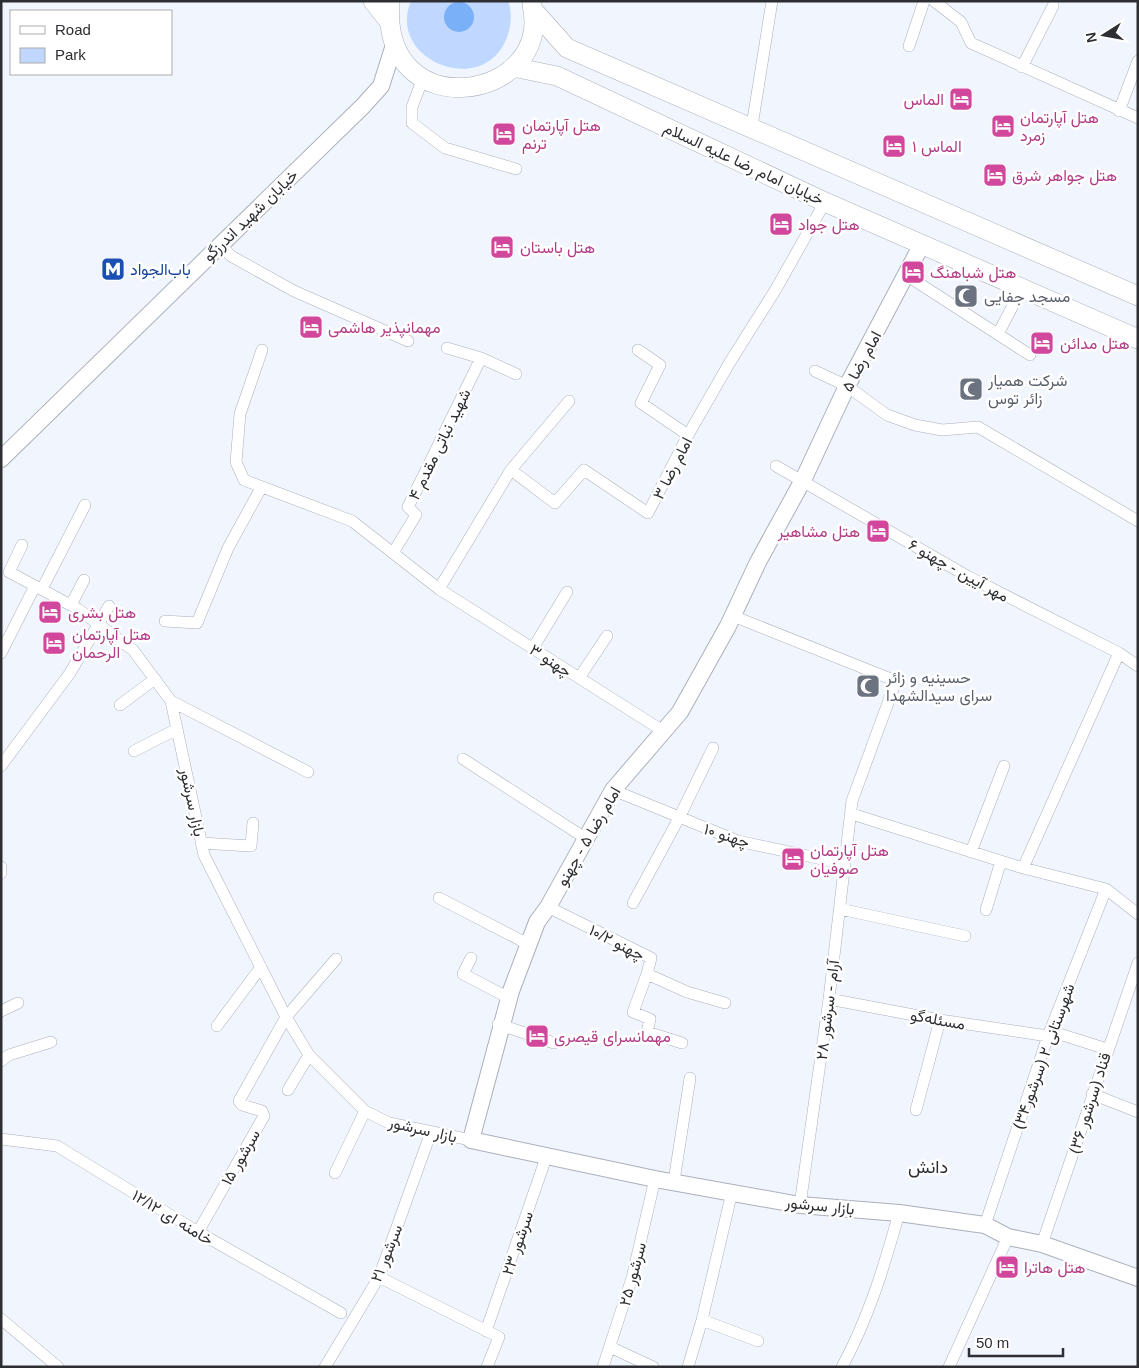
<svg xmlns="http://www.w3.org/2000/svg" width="1139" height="1368" viewBox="0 0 1139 1368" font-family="Arial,Vazirmatn,sans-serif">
<rect width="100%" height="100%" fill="#f0f5fe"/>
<path fill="#c0d7ff" d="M411,1H508C512,11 511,22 509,31C490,102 385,62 411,1Z"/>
<path fill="#7ab0f7" d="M444 17a15 15 0 1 1 30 0a15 15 0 1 1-30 0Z"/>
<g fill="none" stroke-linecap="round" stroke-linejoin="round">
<g stroke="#aab0ba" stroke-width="12">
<path id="street" d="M934,1L961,22L971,43L1138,118
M909,46L924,1
M1022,67L1053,6
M423,78L412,107V123L445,148L516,169
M1119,111L1138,61
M752,126L772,1
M220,244L231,256L294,291L408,341
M906,275L1030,355
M998,334L1022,288
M447,348L481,358L516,374
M262,350L240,414L236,462L244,480L352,521L439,589L663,731
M638,350L660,365L641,403L688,435
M815,371L847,386L887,415L915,425L942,430L978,427L1138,521
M776,466L967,576L1119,653L1138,666
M511,470L555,503L584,470L648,513L688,435L730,362L776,289L825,202
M22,545L9,572L78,609L133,650L171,701L204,855L286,1017L309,1055L365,1111L389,1123L471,1140
M393,553L416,515L408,507L481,358
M42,589L85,505
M439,589L510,471L569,401
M71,605L84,580
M733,616L896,681L852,801L829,999L800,1205
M165,621L197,623L228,548L261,488
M533,648L567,592
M1,653L35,586
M579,678L607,636
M171,701L308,772
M120,705L155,679
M134,751L177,729
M463,759L585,838
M1,766L70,673L109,606
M613,790L738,841L845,864
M852,814L1023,868L1106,889L1138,914
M201,843L251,846L253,823
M971,852L1004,766
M1,867V873
M1023,868L1119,653
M439,898L528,944
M633,903L679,818L713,748
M548,907L651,958L647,974L687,992L725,1003
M840,909L965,936
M986,910L1001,861
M471,958L463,974L511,999
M647,974L633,1012L650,1019L647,1032L682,1043
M829,999L940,1020L1048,1036
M1,1011L18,1003
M498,1024L554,1043
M217,1026L261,967
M1050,1031L1107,1049
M1,1061L9,1055L51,1042
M288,1090L309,1055
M1092,1094L1138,1112
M916,1110L940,1020
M1,1139L57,1146L198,1232L341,1313
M335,1173L365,1111
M674,1181L690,1078
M985,1225L1048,1036L1106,889
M198,1232L264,1116L262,1111L242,1105L239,1101L286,1017L336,959
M1042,1244L1138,963
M379,1277L499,1337L487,1367
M1,1319L58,1367
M702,1320L758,1341
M486,1331L547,1155
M610,1347L653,1367
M325,1367L379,1277L431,1132
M603,1367L632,1278L655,1179
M688,1367L702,1320L732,1192
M842,1367C869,1317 884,1267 899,1213
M949,1367L1008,1237"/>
</g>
<g stroke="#aab0ba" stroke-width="18">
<path id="secondary" d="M922,244L847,386L803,480L758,562L728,626L680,712L613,790L548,907L537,922L511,991L471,1140L655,1179L800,1205L899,1213L985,1225L1008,1237L1042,1244L1138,1278
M1,459L363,106L381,86L394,45"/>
</g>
<g stroke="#aab0ba" stroke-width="20">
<path id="primary" d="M373,1L388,20
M390,1C379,129 554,102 532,5
M534,11L567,48L1138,296
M513,67L557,76L825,202L1138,339"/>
</g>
<use href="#street" stroke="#fff" stroke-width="11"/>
<use href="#secondary" stroke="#fff" stroke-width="16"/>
<use href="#primary" stroke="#fff" stroke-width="19"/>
</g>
<defs>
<g id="hotel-square" transform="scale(1.25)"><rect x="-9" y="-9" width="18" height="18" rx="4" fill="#d1479c" stroke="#fff"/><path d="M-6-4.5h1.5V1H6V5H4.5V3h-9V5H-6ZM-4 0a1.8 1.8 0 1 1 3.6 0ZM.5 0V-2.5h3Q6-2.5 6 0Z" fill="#fff"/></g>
<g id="metro-square" transform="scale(1.25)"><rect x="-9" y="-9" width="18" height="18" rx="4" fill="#1a4fb4" stroke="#fff"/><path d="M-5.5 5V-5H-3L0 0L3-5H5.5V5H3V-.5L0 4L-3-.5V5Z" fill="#fff"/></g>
<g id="mosque-square" transform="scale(1.25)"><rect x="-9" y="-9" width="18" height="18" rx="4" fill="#6b7280" stroke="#fff"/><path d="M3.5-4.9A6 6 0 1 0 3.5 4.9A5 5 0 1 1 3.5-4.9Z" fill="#fff"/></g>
</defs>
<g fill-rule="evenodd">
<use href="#hotel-square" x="961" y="99"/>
<use href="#hotel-square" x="1003" y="126"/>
<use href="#hotel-square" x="504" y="134"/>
<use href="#hotel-square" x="894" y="146"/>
<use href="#hotel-square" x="995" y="175"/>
<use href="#hotel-square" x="781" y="224"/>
<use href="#hotel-square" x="502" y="247"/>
<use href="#metro-square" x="113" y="269"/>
<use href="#hotel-square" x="913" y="272"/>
<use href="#mosque-square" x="966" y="296"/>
<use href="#hotel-square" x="311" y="327"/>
<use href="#hotel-square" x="1042" y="343"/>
<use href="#mosque-square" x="971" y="389"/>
<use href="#hotel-square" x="878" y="531"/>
<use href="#hotel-square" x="50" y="612"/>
<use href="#hotel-square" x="54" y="643"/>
<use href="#mosque-square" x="868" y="686"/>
<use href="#hotel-square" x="793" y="859"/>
<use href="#hotel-square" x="537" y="1036"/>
<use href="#hotel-square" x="1007" y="1267"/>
</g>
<g text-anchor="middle" stroke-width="5" stroke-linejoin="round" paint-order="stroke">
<g font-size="16" fill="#b23c85" stroke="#fff" text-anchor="start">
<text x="944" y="105" text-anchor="end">الماس</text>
<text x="1020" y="123">هتل آپارتمان<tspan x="1020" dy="18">زمرد</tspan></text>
<text x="522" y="131">هتل آپارتمان<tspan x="522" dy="18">ترنم</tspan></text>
<text x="912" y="152">الماس ۱</text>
<text x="1012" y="181">هتل جواهر شرق</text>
<text x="798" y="230">هتل جواد</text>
<text x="520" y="253">هتل باستان</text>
<text x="930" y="278">هتل شباهنگ</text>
<text x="328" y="333">مهمانپذیر هاشمی</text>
<text x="1060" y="349">هتل مدائن</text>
<text x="860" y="537" text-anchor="end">هتل مشاهیر</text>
<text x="68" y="618">هتل بشری</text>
<text x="72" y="640">هتل آپارتمان<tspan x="72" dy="18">الرحمان</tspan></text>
<text x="810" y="856">هتل آپارتمان<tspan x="810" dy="18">صوفیان</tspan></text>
<text x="554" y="1042">مهمانسرای قیصری</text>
<text x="1024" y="1273">هتل هاترا</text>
</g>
<g font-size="16" fill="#2d2f33" stroke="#fff">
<text transform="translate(744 163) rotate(25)" y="6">خیابان امام رضا علیه السلام</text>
<text transform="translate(250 215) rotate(-44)" y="6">خیابان شهید اندرزگو</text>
<text transform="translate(861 361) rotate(-62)" y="6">امام رضا ۵</text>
<text transform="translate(439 444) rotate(-64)" y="6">شهید نباتی مقدم ۴</text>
<text transform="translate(672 468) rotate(-63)" y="6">امام رضا ۳</text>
<text transform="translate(959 570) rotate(29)" y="6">مهر آیین - چهنو ۶</text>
<text transform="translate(551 660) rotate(33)" y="6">چهنو ۳</text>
<text transform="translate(193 802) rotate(78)" y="6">بازار سرشور</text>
<text transform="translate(727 835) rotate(18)" y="6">چهنو ۱۰</text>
<text transform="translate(588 836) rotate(-60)" y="6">امام رضا ۵ - چهنو</text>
<text transform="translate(617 942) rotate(27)" y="6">چهنو ۱۰/۲</text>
<text transform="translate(827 1010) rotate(-83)" y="6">آرام - سرشور ۲۸</text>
<text transform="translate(938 1019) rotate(10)" y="6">مسئله‌گو</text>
<text transform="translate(1043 1056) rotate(-70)" y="6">شهرستانی ۲ (سرشور۳۴)</text>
<text transform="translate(1089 1103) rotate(-72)" y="6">قناد (سرشور ۳۶)</text>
<text transform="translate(423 1129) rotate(13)" y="6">بازار سرشور</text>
<text transform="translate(240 1157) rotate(-60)" y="6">سرشور ۱۵</text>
<text transform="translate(820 1205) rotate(6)" y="6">بازار سرشور</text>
<text transform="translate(173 1217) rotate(31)" y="6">خامنه ای ۱۲/۱۲</text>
<text transform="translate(517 1243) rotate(-71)" y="6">سرشور ۲۳</text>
<text transform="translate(386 1253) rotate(-68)" y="6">سرشور ۲۱</text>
<text transform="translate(632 1274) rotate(-75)" y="6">سرشور ۲۵</text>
</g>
<g font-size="16" fill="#164399" stroke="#fff" text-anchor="start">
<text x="130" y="275">باب‌الجواد</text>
</g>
<g font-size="16" fill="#5b616d" stroke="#fff" text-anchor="start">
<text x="984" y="302">مسجد جفایی</text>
<text x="988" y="386">شرکت همیار<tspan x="988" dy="18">زائر توس</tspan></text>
<text x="886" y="683">حسینیه و زائر<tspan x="886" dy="18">سرای سیدالشهدا</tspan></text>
</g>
<g font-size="18" fill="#2d2f33" stroke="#fff">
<text x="928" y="1173">دانش</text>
</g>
</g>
<rect width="1139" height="1368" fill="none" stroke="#2d2f33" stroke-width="5"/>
<rect x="10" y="10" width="162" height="65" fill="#ffffff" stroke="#abacad"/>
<rect x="20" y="26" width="25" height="8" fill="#ffffff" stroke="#abacad"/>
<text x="55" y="35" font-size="15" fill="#2d2f33">Road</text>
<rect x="20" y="48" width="25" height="15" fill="#c0d7ff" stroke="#abacad"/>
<text x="55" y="60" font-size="15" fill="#2d2f33">Park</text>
<g transform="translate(1104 35) rotate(259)" stroke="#ffffff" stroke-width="4" paint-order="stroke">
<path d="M0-4L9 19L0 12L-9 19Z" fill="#2d2f33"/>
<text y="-8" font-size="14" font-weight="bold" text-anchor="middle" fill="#2d2f33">N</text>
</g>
<path d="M969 1348v8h94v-8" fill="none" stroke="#2d2f33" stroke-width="2.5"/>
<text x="976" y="1348" font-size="15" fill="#2d2f33" stroke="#ffffff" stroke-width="4" paint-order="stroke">50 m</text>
</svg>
